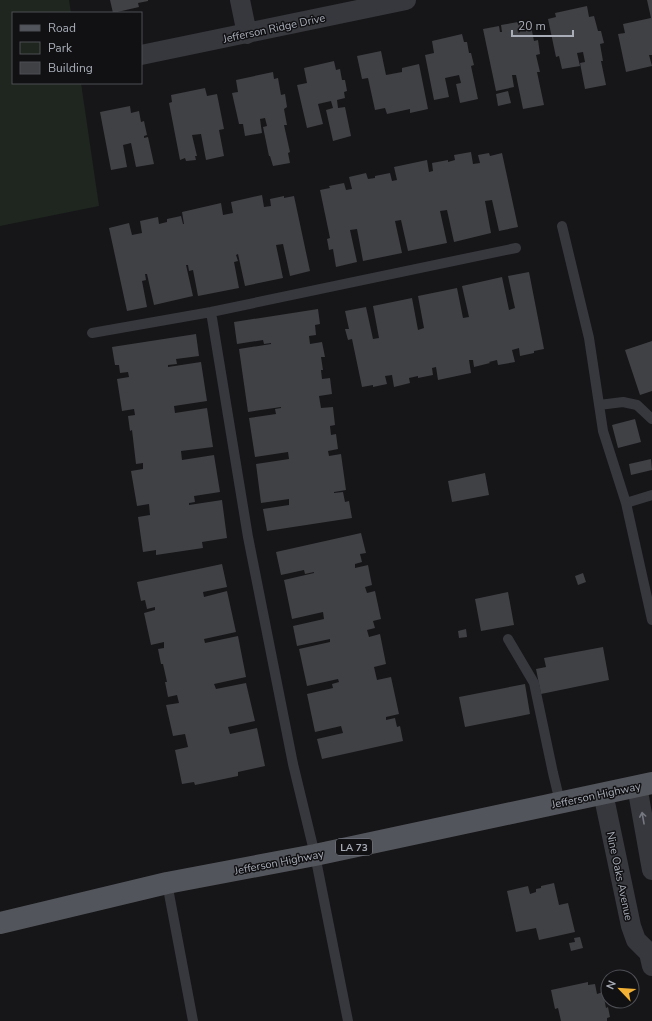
<svg xmlns="http://www.w3.org/2000/svg" width="652" height="1021" viewBox="0 0 652 1021" font-family="'Nunito Sans',sans-serif">
<rect width="100%" height="100%" fill="#161618"/>
<path fill="#1e261f" d="M0,0H69L71,13H13V83H81L99,206L0,226Z"/>
<path fill="#404145" d="M110,0H148V1L138,3L139,7L113,13Z
M647,0H652V55H649L652,66L626,72L618,34L625,33L623,24L651,18Z
M587,6L589,17L594,16L598,31H601L604,43L600,44L603,61H601L606,85L585,89L580,63L585,62L583,52L577,53L580,66L562,69L559,56L556,57L548,19L556,17L555,13Z
M524,21L525,28L531,26L534,41L538,40L540,54L536,55L540,72H537L544,105L523,109L516,75H512L514,87L496,91L483,29L499,26L500,32H502L501,25Z
M462,34L464,42H467L469,53H471L474,65L471,66L478,99L460,103L456,84L461,83L459,75L445,78L449,97L434,100L425,55L434,53L432,41Z
M381,51L386,75L402,72V68L419,64L428,109L410,113V109L387,114L385,108L375,110L368,78L362,79L357,56Z
M334,61L336,70L340,69L342,80H345L347,91L344,92L345,98L337,100L338,108L345,107L351,136L333,141L326,110L333,108L331,101L318,104L323,124L307,128L297,85L307,83L304,68Z
M273,72L274,79L278,78L281,95L285,94L287,107L284,109L287,125H284L290,152L288,153L290,163L273,166L270,156H269L263,127L267,126L265,118L260,119L262,133L245,136L243,124H239L232,93L238,92L236,80Z
M205,88L207,96L217,94L224,129L219,130L224,156L206,160L201,134L192,135L197,156H195L196,160L186,161L185,158L180,160L169,103L172,102L171,95Z
M508,91L511,103L498,106L496,94Z
M130,106L131,113L139,111L141,122L144,121L147,135L144,136V138L148,137L154,164L136,167L131,143L123,145L127,167L111,170L100,112Z
M471,152L473,164L480,163L478,155L489,153L490,156L502,153L518,227L499,231L492,200L485,201L491,233L454,242L447,210L440,211L447,243L408,251L401,220L395,221L402,253L363,261L357,229L350,230L357,262L336,267L333,249L329,250L327,239L330,238L320,190L330,188L329,186L344,183L346,190L352,189L349,177L366,173L368,179L375,178V176L390,173L392,181L397,180L394,167L427,160L429,172L433,171L432,163L448,160V162L455,160L454,155Z
M262,195L264,207L271,206L270,199L284,196V198L294,196L310,271L290,276L283,244L276,245L283,278L245,286L238,254L236,255L238,261L234,262L239,288L198,296L193,270L189,271L188,265H186L193,296L154,305L147,274H145L146,280L142,281L147,307L127,311L109,228L129,223L132,235L142,233L140,221L158,217L159,224L167,222V219L181,216L183,224H184L182,212L221,203L223,215L233,213L231,202Z
M529,272L544,349L534,351V353L520,356L519,348L512,350L515,362L498,365L497,360L489,362L490,363L474,367L473,360H469L471,373L438,380L436,367L432,368L433,375L418,378V376L409,378L410,383L394,387L392,375L385,376L387,384L373,387V385L362,387L352,339L348,340L345,329H349L345,311L366,307L373,339L379,338L373,306L412,298L418,330L424,328L418,296L457,288L463,318L469,317L462,286L502,277L509,310L515,308L508,276Z
M318,309L320,324L315,325L316,335L309,336L310,344L322,342L325,357H321L323,370H321L322,379L330,378L332,394L319,396L321,408L333,407L335,425L330,426L331,435L336,434L338,449L328,451L329,456L341,454L346,490L334,492V493L343,492L345,502L349,501L352,518L267,531L263,509L289,505V499L261,503L256,464L289,459L288,452L255,457L249,418L276,414L275,409L281,408V407L248,412L239,349L271,344V343L264,344L263,340L237,344L234,322Z
M196,334L199,356L176,359L177,364L168,365V367L201,362L207,401L174,406L175,413L207,408L213,447L181,451L182,460L214,455L220,492L194,496L195,502L189,503V505L222,500L227,538L202,542L203,548L156,555V550L143,552L138,517L150,515L149,504L137,506L131,471L143,469V463L136,464L132,430L130,431L128,416L135,415L134,409L122,411L117,379L129,377L128,372L120,373L119,365H115L112,347Z
M652,341V391L640,395L625,350Z
M635,419L641,442L618,448L612,425Z
M651,459L652,470L631,475L629,464Z
M485,473L489,495L452,502L448,481Z
M361,533L366,553L360,554L362,562L355,564V568L368,565L372,585L365,587L367,593L375,591L381,619L373,621L375,628L367,630L369,637L380,634L386,664L374,667L377,680L391,677L399,714L386,717V720L395,718L397,727L400,726L403,741L322,759L317,739L343,733L341,726L315,732L307,694L333,688L332,684L339,682L338,679L307,686L299,649L330,642V639L297,646L293,626L324,619L323,612L292,619L284,580L314,573V572L305,574L304,570L281,575L276,552Z
M222,564L227,587L203,592L204,597L227,591L236,632L204,639L205,643L238,636L246,677L214,684L216,689L246,683L255,721L228,727L230,734L257,728L265,766L238,772V776L195,785L194,782L182,784L175,750L188,747L185,734L173,736L166,705L179,703L177,695L168,697L165,682H167L163,664H161L158,649L164,648V642L151,645L144,613L155,610V607L147,609L145,600L141,601L137,582Z
M583,573L586,582L578,585L575,576Z
M508,592L514,625L481,631L475,599Z
M466,629L467,637L459,638L458,631Z
M603,647L609,680L541,694L536,669L546,667L544,658Z
M525,684L530,714L465,727L459,697Z
M554,883L559,905L568,903L575,932L539,940L536,928L516,932L507,891L528,886L530,894L536,892V889L541,888V886Z
M580,937L583,948L571,951L569,943L575,942L574,938Z
M588,982V985L595,984L597,994L603,992L606,1008L608,1007L610,1017L607,1018V1021H561L558,1008L555,1009L551,990Z"/>
<g fill="none" stroke-linecap="round" stroke-linejoin="round">
<path stroke="#37383d" stroke-width="10" d="M562,226L589,338L603,431L626,503L652,620
M211,312L248,537L293,764L315,855L348,1021
M92,333L211,312L516,248
M599,405L623,402L637,405L652,419
M626,503L652,495
M508,639L534,683L553,773L560,802
M167,883L193,1021"/>
<path stroke="#37383d" stroke-width="20" d="M240,0L247,34
M141,55L406,0
M637,786L652,870
M603,793L631,926L636,940L649,953L652,966"/>
<path stroke="#53555c" stroke-width="22" d="M0,923L167,883L315,855L652,783"/>
</g>
<defs><path id="oneway-shaft" d="M-6 0H5M1.5-3L5.5 0L1.5 3" fill="none" stroke-width="1.6" stroke-linecap="round" stroke-linejoin="round"/></defs>
<use stroke="#757881" href="#oneway-shaft" transform="translate(643 818) rotate(-100)"/>
<g text-anchor="middle" stroke-width="3" stroke-linejoin="round" paint-order="stroke">
<rect fill="#111113" stroke="#7b7e86" stroke-width="1" x="336" y="839" width="36" height="16" rx="3"/>
<g font-size="10" font-weight="bold" fill="#a8adb8">
<text x="354" y="851">LA 73</text>
</g>
<g font-size="11" fill="#a8adb8" stroke="#111113">
<text transform="translate(274 28) rotate(-12)" y="4">Jefferson Ridge Drive</text>
<text transform="translate(596 795) rotate(-12)" y="4">Jefferson Highway</text>
<text transform="translate(279 862) rotate(-11)" y="4">Jefferson Highway</text>
<text transform="translate(620 876) rotate(78)" y="4">Nine Oaks Avenue</text>
</g>
</g>
<rect x="12" y="12" width="130" height="72" fill="#111113" stroke="#4d4f55"/>
<rect x="20" y="25" width="20" height="6" fill="#53555c" stroke="#4d4f55"/>
<text x="48" y="32" font-size="12" fill="#a8adb8">Road</text>
<rect x="20" y="42" width="20" height="12" fill="#1e261f" stroke="#4d4f55"/>
<text x="48" y="52" font-size="12" fill="#a8adb8">Park</text>
<rect x="20" y="62" width="20" height="12" fill="#404145" stroke="#4d4f55"/>
<text x="48" y="72" font-size="12" fill="#a8adb8">Building</text>
<g transform="translate(620 989) rotate(295)"><circle r="19" fill="#111113" stroke="#4d4f55"/>
<path d="M0-3L7 15L0 10L-7 15Z" fill="#f2b134"/>
<text y="-6" font-size="11" font-weight="bold" text-anchor="middle" fill="#a8adb8">N</text>
</g>
<path d="M512 30v6h61v-6" fill="none" stroke="#a8adb8" stroke-width="2"/>
<text x="518" y="30" font-size="12" fill="#a8adb8" stroke="#111113" stroke-width="3" paint-order="stroke">20 m</text>
</svg>
